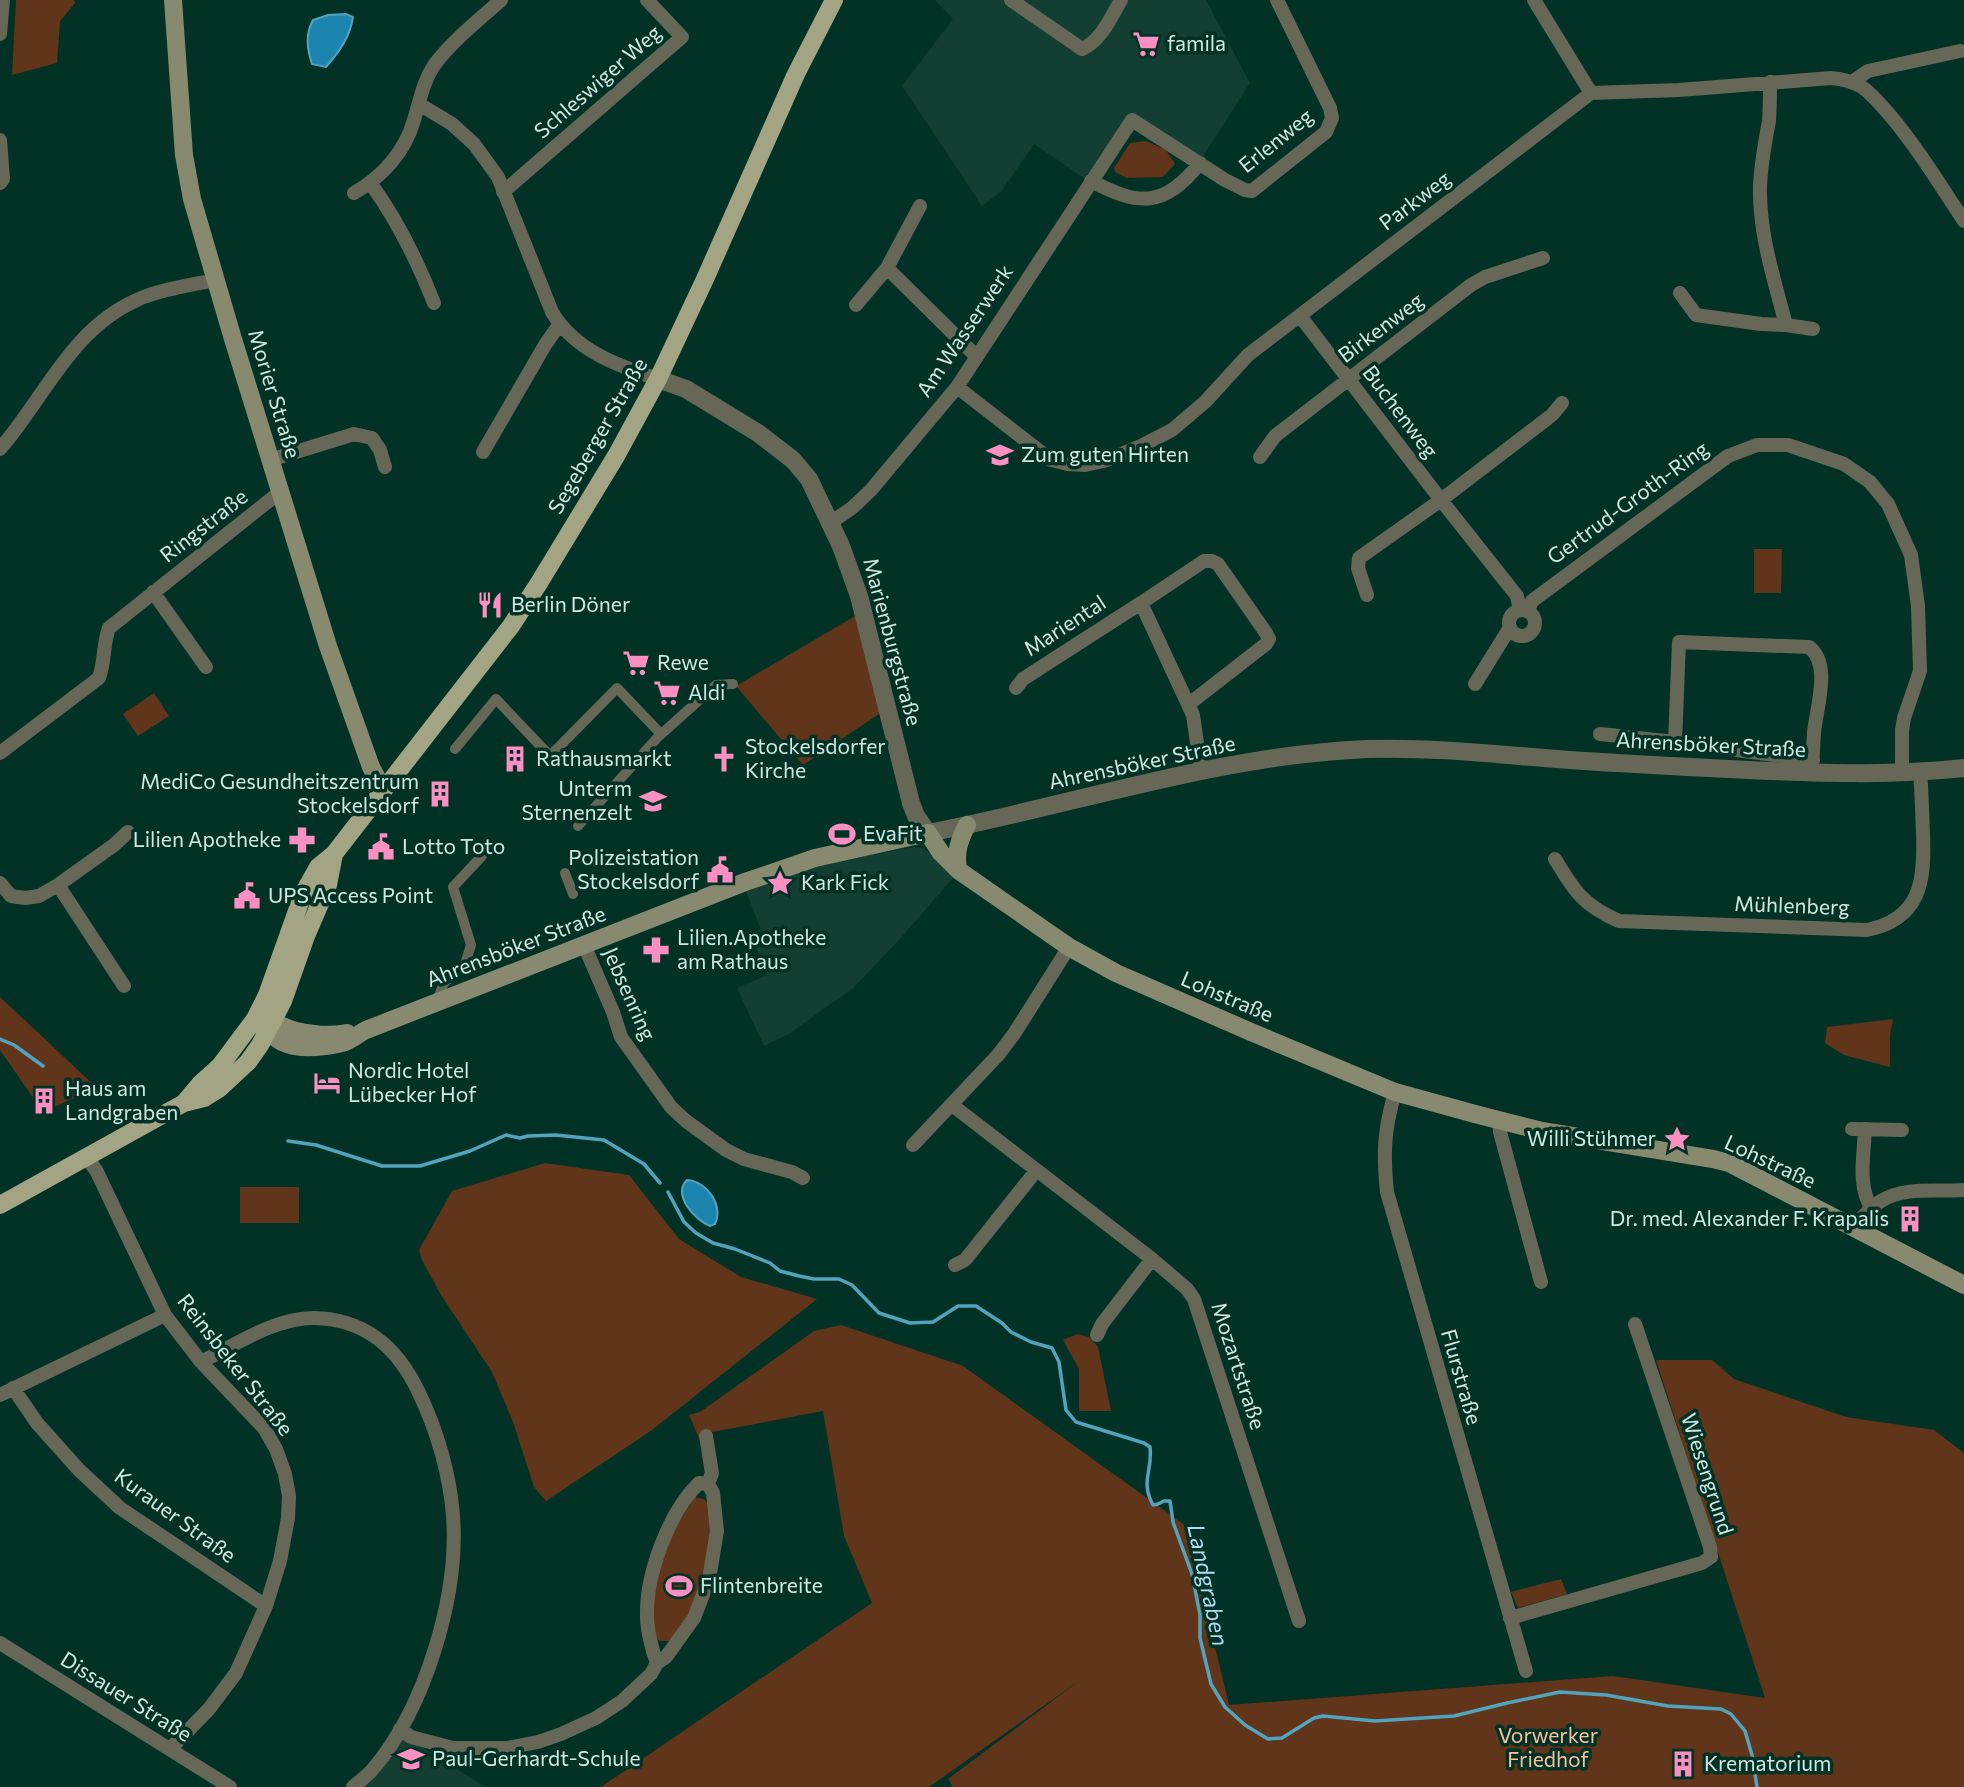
<svg xmlns="http://www.w3.org/2000/svg" width="1964" height="1787" viewBox="0 0 1964 1787" font-family="Commissioner,sans-serif">
<rect width="100%" height="100%" fill="#023226"/>
<path fill="#133e32" d="M935,0H1206L1250,83L1201,159L1131,113L1087,180L1034,144L1001,192L982,206L902,86L953,19Z
M913,847L921,848L932,854L953,878L899,940L853,988L789,1034L764,1046L737,988L767,975L751,934L761,930L746,891L812,866Z
M401,1737L425,1749L485,1787H353Z"/>
<path fill="#613519" d="M16,0H74L75,3L60,21L57,63L12,75Z
M1146,141L1166,150L1175,164L1163,177L1127,178L1115,172L1114,168L1130,143Z
M1754,549H1782L1781,593H1754Z
M862,612L885,710L803,765L736,686Z
M154,693L169,716L138,736L123,714Z
M0,997L97,1088L43,1112L0,1050Z
M1893,1019L1890,1035V1067L1844,1055L1825,1043L1827,1027Z
M545,1163L629,1175L679,1239L741,1277L817,1299L652,1430L546,1501L534,1487L513,1422L492,1372L441,1295L422,1260L419,1250L452,1191Z
M240,1187H299V1223H240Z
M841,1325L963,1366L1186,1526L1229,1705L1613,1676L1765,1698L1656,1360H1712L1734,1379L1846,1417L1934,1430L1964,1453V1787H953L948,1779L1079,1681L929,1787H601L872,1603L844,1536L823,1411L707,1433L699,1438L689,1415L700,1412L814,1331Z
M1078,1334L1089,1337L1098,1347L1111,1411H1079V1369L1063,1340Z
M695,1497L704,1499L710,1507L712,1538L698,1597L673,1641H660L655,1637L651,1603L666,1542Z
M1561,1579L1567,1594L1518,1608L1511,1592Z"/>
<path fill="#1b85af" stroke="#52a3be" stroke-width="2" d="M346,14L353,17C350,37 339,52 326,67L312,64C307,48 305,35 313,20L328,15Z
M687,1180C707,1181 724,1206 715,1224L710,1226C695,1220 672,1195 687,1180Z"/>
<g fill="none" stroke-linecap="round" stroke-linejoin="round">
<path stroke="#52a3be" stroke-width="3.5" d="M0,1039L14,1045L43,1066
M288,1141L316,1145L382,1166H420L470,1151L506,1135L520,1138L528,1136L556,1135L604,1140L644,1164L660,1183
M668,1192L684,1222L696,1233L713,1243L735,1249L770,1263L780,1271L799,1276L814,1279H839L852,1285L879,1313L910,1323L933,1322L958,1306H976L1002,1323L1011,1332L1031,1342L1052,1348L1059,1362L1066,1410L1076,1422L1144,1443L1150,1447C1153,1471 1140,1481 1153,1505L1158,1504L1164,1501H1170L1173,1522L1192,1574L1200,1615V1638L1211,1684L1225,1707L1245,1725L1268,1739L1282,1738L1314,1718L1323,1716L1375,1721L1454,1716L1507,1703L1560,1692L1606,1695L1668,1706L1721,1709L1731,1714L1745,1731L1752,1755L1757,1787"/>
<path stroke="#666757" stroke-width="10" d="M455,749L496,699L550,756L617,688L661,734
M578,826L658,737L716,685L733,684
M565,873L573,894
M436,1003L444,983L465,964L471,945L453,887L482,856"/>
<path stroke="#666757" stroke-width="14" d="M1011,0L1082,49C1101,41 1111,17 1121,0
M1534,0L1591,93
M0,34L3,0
M1770,82C1770,95 1770,108 1769,121C1765,142 1761,164 1760,186C1759,234 1774,279 1786,325L1813,329
M1852,82L1868,71L1960,51
M419,104L452,124L474,144L498,177L552,312C574,350 618,366 658,379
M0,140L3,179L0,183
M1091,181C1139,206 1164,208 1200,163
M371,184C398,221 417,260 434,303
M503,192L682,37L647,0
M354,193C382,177 405,152 414,120C420,101 423,81 435,64C453,40 479,20 501,0
M887,268L976,356
M1680,293L1696,315L1761,324L1786,325
M856,305L887,268L920,206
M1300,316L1441,500L1517,596L1520,610
M957,387L1051,460L1068,464L1085,465L1104,461L1141,446L1172,430L1205,402L1248,355L1591,93L1679,90L1831,78C1842,79 1852,81 1862,87C1872,94 1881,105 1889,114C1917,147 1940,185 1964,221
M0,449C45,397 71,329 137,300C157,290 192,285 215,280
M483,452L545,345L559,325
M1260,457L1275,436L1471,285L1485,277L1543,258
M270,460L354,434L372,438L380,450L385,467
M830,523L852,508L871,490L957,387L1132,120L1225,180L1245,190L1252,191L1326,132L1332,118L1330,108L1277,0
M153,592L206,667
M1367,595L1358,568L1359,558L1441,500L1552,415L1562,403
M1141,603L1204,561H1212L1218,564L1266,633L1269,639L1266,644L1189,704
M1509 623a13 13 0 1 1 26 0a13 13 0 1 1-26 0Z
M1528,611L1532,601L1728,456L1757,445H1788L1844,464L1870,482L1888,504L1911,555L1918,606L1920,671L1904,718L1902,730V773
M1475,684L1509,629
M1016,688L1023,679L1141,603L1193,715L1201,771
M1600,734L1675,742L1813,760
M1675,742L1679,642L1809,647C1832,664 1816,709 1814,733C1813,746 1813,759 1811,773
M0,753L99,678C105,661 103,644 109,628L280,492
M1555,859C1574,891 1584,906 1619,921L1867,930C1921,919 1925,881 1923,833C1922,813 1922,793 1920,773
M0,883L11,896L25,898L39,896L58,885L114,845L128,832
M58,885L124,986
M584,945L613,1012L621,1037L671,1107L686,1121L726,1150L744,1159L792,1172L803,1178
M1395,1092C1384,1130 1383,1153 1387,1192L1526,1671
M952,1105L1152,1259L1187,1289L1194,1299L1299,1621
M1499,1120L1500,1132L1541,1282
M1852,1129L1902,1130
M1865,1129C1864,1155 1857,1186 1872,1209
M913,1145L998,1055L1014,1034L1069,947
M87,1157L97,1172L165,1315L201,1362L264,1428L276,1449L285,1474L289,1496L288,1518L280,1561L266,1606L236,1673L209,1709L170,1749
M1852,1228C1861,1219 1870,1208 1881,1201C1905,1186 1937,1192 1964,1190
M955,1265L965,1260L1036,1171
M1097,1335L1102,1324L1152,1259
M201,1362C235,1345 274,1318 314,1318C366,1319 398,1348 419,1393C437,1430 450,1475 453,1516C459,1596 425,1708 373,1769C367,1776 360,1781 353,1787
M13,1388L37,1423L79,1470L120,1508L266,1606
M0,1395L165,1315
M706,1436L712,1473L708,1484
M1510,1618L1702,1563L1711,1557L1710,1547L1635,1324
M0,1643L230,1787
M400,1729L411,1737L453,1748H507L538,1742L561,1734L596,1718L622,1701L651,1674L657,1663L666,1657L694,1618L709,1579L717,1531L713,1493L708,1484L699,1483C669,1512 646,1574 647,1616C647,1630 652,1650 657,1663"/>
<path stroke="#666757" stroke-width="18" d="M658,379L686,389L758,433L793,460L809,479L841,546L859,596L911,803L916,816L928,833C1074,805 1218,755 1368,749C1436,747 1502,755 1569,760C1628,764 1688,767 1748,770C1820,773 1892,776 1964,768"/>
<path stroke="#888a70" stroke-width="18" d="M173,0L184,155L192,199L233,339L328,646L371,767L383,790
M958,870C955,852 959,841 967,825
M259,1019C275,1021 282,1027 296,1031C311,1035 331,1036 347,1033
M258,1021C279,1046 294,1050 325,1046C331,1045 337,1045 342,1043C350,1041 358,1034 366,1030L745,882L815,858L928,833L941,853L958,870L1069,947L1116,973L1251,1032L1395,1092L1475,1114L1542,1131L1713,1159L1729,1163L1964,1285"/>
<path stroke="#a2a483" stroke-width="18" d="M184,1103L200,1084L220,1066L255,1019L267,995L303,894L318,867L334,854L511,626L539,583L616,456L658,379L705,279L796,74L834,0
M0,1205L184,1103L204,1098L220,1088L248,1062L260,1045L283,1001L306,936L328,885L334,854"/>
</g>
<defs>
<g id="supermarket-bare" transform="scale(2.1)"><path d="M-6-5.5h2.5l.6 2H6L4.5 2H-2.5L-4.4-4H-6ZM-1.5 3.2a1.3 1.3 0 1 0 .1 0ZM3 3.2a1.3 1.3 0 1 0 .1 0Z" fill="#fc8fc2" stroke="#023226" stroke-width="2.5" paint-order="stroke"/></g>
<g id="school-bare" transform="scale(2.1)"><path d="M0-5L7-2L0 1L-7-2ZM-4 1L0 2.5L4 1V4Q0 6-4 4Z" fill="#fc8fc2" stroke="#023226" stroke-width="2.5" paint-order="stroke"/></g>
<g id="restaurant-bare" transform="scale(2.1)"><path d="M-5-6h1v4h1v-4h1v4h1v-4h1v5L-1.5 .5V6h-2V.5L-5-1ZM5-6V6H3V1.5H1.5Q1.5-4 5-6Z" fill="#fc8fc2" stroke="#023226" stroke-width="2.5" paint-order="stroke"/></g>
<g id="building-bare" transform="scale(2.1)"><path d="M-4-6H4V6H1V3H-1V6H-4ZM-2.5-4.3h1.7v1.8h-1.7ZM.8-4.3h1.7v1.8H.8ZM-2.5-1h1.7V.8h-1.7ZM.8-1h1.7V.8H.8Z" fill="#fc8fc2" stroke="#023226" stroke-width="2.5" paint-order="stroke"/></g>
<g id="church-bare" transform="scale(2.1)"><path d="M-1.2-6h2.4v3.5h3.3v2.4h-3.3V6h-2.4V-.1h-3.3v-2.4h3.3Z" fill="#fc8fc2" stroke="#023226" stroke-width="2.5" paint-order="stroke"/></g>
<g id="stadium-bare" transform="scale(2.1)"><path d="M0-5a6.5 5 0 1 0 0 10a6.5 5 0 1 0 0-10ZM-3.5-1.8h7v3.6h-7Z" fill="#fc8fc2" stroke="#023226" stroke-width="2.5" paint-order="stroke"/></g>
<g id="pharmacy-bare" transform="scale(2.1)"><path d="M-2-6h4v4h4v4h-4v4h-4v-4h-4v-4h4Z" fill="#fc8fc2" stroke="#023226" stroke-width="2.5" paint-order="stroke"/></g>
<g id="civic-bare" transform="scale(2.1)"><path d="M-.6-6.5H3V-4.5H.6V-3L4-1V1h2V6H-6V1h2V-1L-.6-3ZM-1.2 2.5V6h2.4V2.5Z" fill="#fc8fc2" stroke="#023226" stroke-width="2.5" paint-order="stroke"/></g>
<g id="sight-bare" transform="scale(2.1)"><path d="M0-6L1.8-2.2L6-1.7L2.9 1.2L3.7 5.4L0 3.3L-3.7 5.4L-2.9 1.2L-6-1.7L-1.8-2.2Z" fill="#fc8fc2" stroke="#023226" stroke-width="2.5" paint-order="stroke"/></g>
<g id="hotel-bare" transform="scale(2.1)"><path d="M-6-4.5h1.5V1H6V5H4.5V3h-9V5H-6ZM-4 0a1.8 1.8 0 1 1 3.6 0ZM.5 0V-2.5h3Q6-2.5 6 0Z" fill="#fc8fc2" stroke="#023226" stroke-width="2.5" paint-order="stroke"/></g>
</defs>
<g fill-rule="evenodd">
<use href="#supermarket-bare" x="1146" y="44"/>
<use href="#school-bare" x="1000" y="455"/>
<use href="#restaurant-bare" x="490" y="605"/>
<use href="#supermarket-bare" x="636" y="663"/>
<use href="#supermarket-bare" x="667" y="693"/>
<use href="#building-bare" x="515" y="759"/>
<use href="#church-bare" x="724" y="759"/>
<use href="#building-bare" x="440" y="794"/>
<use href="#school-bare" x="653" y="801"/>
<use href="#stadium-bare" x="842" y="834"/>
<use href="#pharmacy-bare" x="302" y="840"/>
<use href="#civic-bare" x="381" y="847"/>
<use href="#civic-bare" x="720" y="870"/>
<use href="#sight-bare" x="780" y="883"/>
<use href="#civic-bare" x="247" y="896"/>
<use href="#pharmacy-bare" x="656" y="950"/>
<use href="#hotel-bare" x="327" y="1083"/>
<use href="#building-bare" x="44" y="1101"/>
<use href="#sight-bare" x="1677" y="1139"/>
<use href="#building-bare" x="1910" y="1219"/>
<use href="#stadium-bare" x="679" y="1586"/>
<use href="#school-bare" x="411" y="1759"/>
<use href="#building-bare" x="1683" y="1764"/>
</g>
<g text-anchor="middle" stroke-width="7" stroke-linejoin="round" paint-order="stroke">
<g font-size="21" fill="#d1e9e0" stroke="#023226" text-anchor="start">
<text x="1167" y="51">famila</text>
<text x="1021" y="462">Zum guten Hirten</text>
<text x="511" y="612">Berlin Döner</text>
<text x="657" y="670">Rewe</text>
<text x="688" y="700">Aldi</text>
<text x="745" y="754">Stockelsdorfer<tspan x="745" dy="24">Kirche</tspan></text>
<text x="536" y="766">Rathausmarkt</text>
<text x="419" y="789" text-anchor="end">MediCo Gesundheitszentrum<tspan x="419" dy="24">Stockelsdorf</tspan></text>
<text x="632" y="796" text-anchor="end">Unterm<tspan x="632" dy="24">Sternenzelt</tspan></text>
<text x="863" y="841">EvaFit</text>
<text x="281" y="847" text-anchor="end">Lilien Apotheke</text>
<text x="402" y="854">Lotto Toto</text>
<text x="699" y="865" text-anchor="end">Polizeistation<tspan x="699" dy="24">Stockelsdorf</tspan></text>
<text x="801" y="890">Kark Fick</text>
<text x="268" y="903">UPS Access Point</text>
<text x="677" y="945">Lilien.Apotheke<tspan x="677" dy="24">am Rathaus</tspan></text>
<text x="348" y="1078">Nordic Hotel<tspan x="348" dy="24">Lübecker Hof</tspan></text>
<text x="65" y="1096">Haus am<tspan x="65" dy="24">Landgraben</tspan></text>
<text x="1656" y="1146" text-anchor="end">Willi Stühmer</text>
<text x="1889" y="1226" text-anchor="end">Dr. med. Alexander F. Krapalis</text>
<text x="700" y="1593">Flintenbreite</text>
<text x="432" y="1766">Paul-Gerhardt-Schule</text>
<text x="1704" y="1771">Krematorium</text>
</g>
<g font-size="21" fill="#d1e9e0" stroke="#023226">
<text transform="translate(598 82) rotate(-41)" y="7">Schleswiger Weg</text>
<text transform="translate(1276 141) rotate(-39)" y="7">Erlenweg</text>
<text transform="translate(1415 201) rotate(-37)" y="7">Parkweg</text>
<text transform="translate(1381 328) rotate(-37)" y="7">Birkenweg</text>
<text transform="translate(965 331) rotate(-56)" y="7">Am Wasserwerk</text>
<text transform="translate(274 394) rotate(73)" y="7">Morier Straße</text>
<text transform="translate(1400 412) rotate(53)" y="7">Buchenweg</text>
<text transform="translate(598 436) rotate(-60)" y="7">Segeberger Straße</text>
<text transform="translate(1628 503) rotate(-36)" y="7">Gertrud-Groth-Ring</text>
<text transform="translate(204 526) rotate(-38)" y="7">Ringstraße</text>
<text transform="translate(1065 626) rotate(-33)" y="7">Mariental</text>
<text transform="translate(892 642) rotate(75)" y="7">Marienburgstraße</text>
<text transform="translate(1711 745) rotate(3)" y="7">Ahrensböker Straße</text>
<text transform="translate(1142 763) rotate(-12)" y="7">Ahrensböker Straße</text>
<text transform="translate(1792 906) rotate(2)" y="7">Mühlenberg</text>
<text transform="translate(516 947) rotate(-21)" y="7">Ahrensböker Straße</text>
<text transform="translate(629 994) rotate(66)" y="7">Jebsenring</text>
<text transform="translate(1227 997) rotate(23)" y="7">Lohstraße</text>
<text transform="translate(1770 1162) rotate(25)" y="7">Lohstraße</text>
<text transform="translate(235 1365) rotate(52)" y="7">Reinsbeker Straße</text>
<text transform="translate(1238 1366) rotate(72)" y="7">Mozartstraße</text>
<text transform="translate(1461 1377) rotate(74)" y="7">Flurstraße</text>
<text transform="translate(1707 1474) rotate(72)" y="7">Wiesengrund</text>
<text transform="translate(175 1516) rotate(36)" y="7">Kurauer Straße</text>
<text transform="translate(126 1697) rotate(32)" y="7">Dissauer Straße</text>
</g>
<g font-size="21" fill="#fdc19e" stroke="#023226">
<text x="1548" y="1743">Vorwerker<tspan x="1548" dy="24">Friedhof</tspan></text>
</g>
<g font-size="23" font-style="italic" fill="#afdbf2" stroke="#023226">
<text transform="translate(1208 1585) rotate(78)" y="8">Landgraben</text>
</g>
</g>
</svg>
